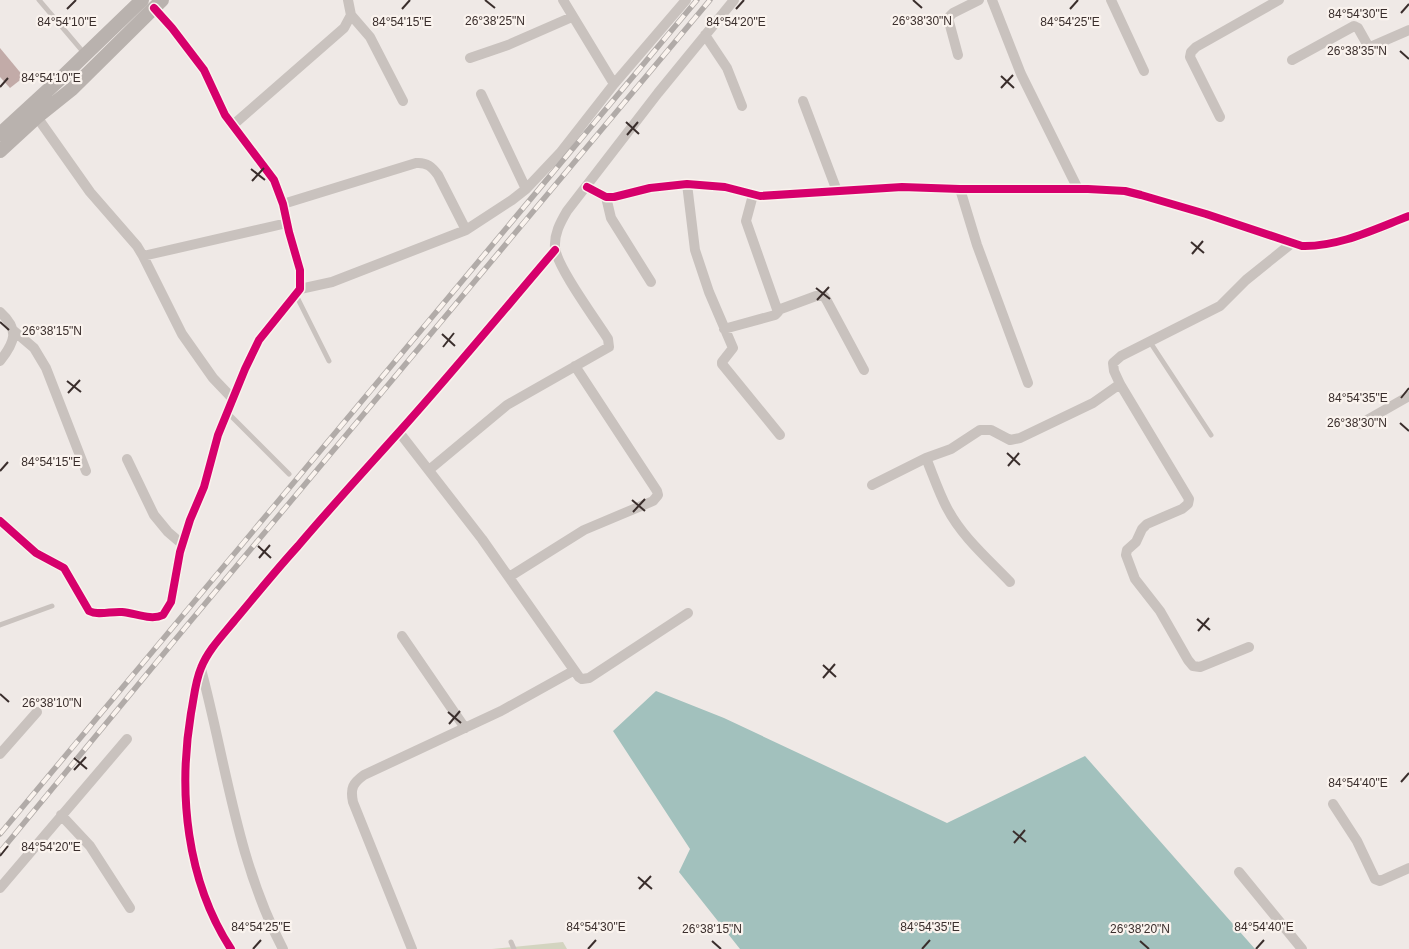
<svg xmlns="http://www.w3.org/2000/svg" width="1409" height="949" viewBox="0 0 1409 949" font-family="Helvetica,sans-serif">
<rect width="100%" height="100%" fill="#efe9e6"/>
<path fill="#d3d4c0" d="M563,942L567,949H492Z"/>
<path fill="#a2c1bd" d="M656,691L724,718L947,823L1085,756L1255,949H740L679,872L690,849L613,731Z"/>
<path fill="#c2aba8" d="M0,48L24,77L10,88L0,77Z"/>
<g fill="none" stroke-linecap="round" stroke-linejoin="round">
<path stroke="#c9c2be" stroke-width="5" d="M39,0L84,53
M296,295L329,361
M1150,342L1211,435
M228,413L289,474
M0,625L52,606
M511,942L514,949"/>
<path stroke="#c9c2be" stroke-width="10" d="M563,0L614,84
M992,0L1021,74L1078,189
M1111,0L1144,71
M351,15L370,37L403,101
M705,35L727,68L742,106
M958,55L948,18L953,13L979,0
M470,58L508,45L572,17
M1292,60L1354,26L1358,28L1367,44L1370,47L1409,30
M481,94L526,189
M803,101L837,191
M37,117L90,192L137,246L143,256L182,334L213,378L233,399
M1220,117L1190,57L1191,52L1196,47L1279,0
M233,125L344,28L351,15L348,0
M687,184L695,250L709,292L733,348L722,362V364L780,435
M587,187L606,197H614L650,188L687,184L725,187L760,196L902,187L960,189H1088L1125,191L1141,195L1206,214L1302,246C1339,247 1375,229 1409,216
M960,189L977,245L1028,383
M606,197L611,218L651,282
M283,204L416,163C427,162 432,167 438,175L466,230
M143,256L287,223
M300,289L332,282L466,230L512,200L526,189L560,153L614,84L686,0
M778,310L816,296H824L827,301L864,370
M0,312C20,330 15,342 0,361
M724,329L775,315L778,312L746,221L753,195
M14,331L34,348L46,368L86,471
M1360,424L1409,396
M399,432L482,539L579,677L582,679L589,678L688,613
M926,458C933,475 939,493 947,508C962,537 988,559 1010,582
M127,459L154,515L168,532L182,544
M429,470L507,405L609,347L608,339C596,320 557,267 555,248C554,234 560,223 567,211L658,93L734,0
M872,485L926,458L951,449L980,430H991L1010,440L1020,438L1093,403L1120,384
M0,521L36,553L64,568L89,611C99,616 111,611 122,612C135,613 151,621 163,615L171,602L180,552L190,520L204,487L218,435L245,369L259,340L300,289V270L289,232L283,204L274,180L225,115L204,70L172,28L154,8
M509,577L584,530L653,501L658,495L657,491L575,366
M402,636L465,728
M1249,647L1200,667L1193,666L1188,660L1160,611L1135,579L1126,555L1127,550L1136,542L1142,529L1147,524L1182,509L1188,504L1189,499L1120,384L1114,371L1113,363L1121,356L1220,306L1246,280L1292,243
M201,669C226,763 237,862 283,949
M0,754L37,712
M1333,804L1357,841L1375,879L1380,881L1409,868
M61,815L90,846L130,908
M1239,872L1302,949
M0,888L127,739
M231,949C186,880 178,792 191,713C194,698 195,682 201,668C208,650 223,635 235,620C256,595 276,570 298,546C331,507 365,470 399,432C452,373 503,311 555,250
M412,949L353,802C350,788 353,783 364,775L501,711L573,671"/>
<path stroke="#b9b2ae" stroke-width="14" d="M0,134L60,79L142,0
M0,151L37,117L72,89L162,0"/>
<g stroke="#b1aba8" stroke-width="5.5">
<path id="rail" d="M0,834L697,0
M0,852L189,623L710,0"/>
</g>
<use href="#rail" stroke="#faf3ee" stroke-width="4" stroke-dasharray="11" stroke-linecap="butt"/>
<g stroke="#faf3ee" stroke-width="11">
<path id="cycleway" d="M587,187L606,197H614L650,188L687,184L725,187L760,196L902,187L960,189H1088L1125,191L1141,195L1206,214L1302,246C1339,247 1375,229 1409,216
M0,521L36,553L64,568L89,611C99,616 111,611 122,612C135,613 151,621 163,615L171,602L180,552L190,520L204,487L218,435L245,369L259,340L300,289V270L289,232L283,204L274,180L225,115L204,70L172,28L154,8
M231,949C186,880 178,792 191,713C194,698 195,682 201,668C208,650 223,635 235,620C256,595 276,570 298,546C331,507 365,470 399,432C452,373 503,311 555,250"/>
</g>
<use href="#cycleway" stroke="#d6006c" stroke-width="8"/>
</g>
<path fill="none" stroke="#3a2e2c" stroke-width="2" d="M485,0L495,8M913,0L922,8M67,9L76,0M402,9L410,0M736,9L744,0M1070,9L1078,0M1401,13L1409,4M1400,51L1409,59M1001,76L1014,88M0,87L8,78M1001,88L1013,75M626,122L639,134M627,135L638,122M251,169L265,180M252,181L264,168M1191,242L1204,253M1192,254L1203,241M816,288L830,299M817,300L829,287M0,322L9,330M442,334L455,346M443,347L454,333M67,381L81,392M68,393L80,380M1401,398L1409,388M1400,423L1409,431M1007,453L1020,465M1008,466L1019,453M0,471L8,462M632,500L645,511M633,512L645,499M258,546L271,558M259,558L270,545M1197,619L1210,630M1198,631L1209,618M823,665L836,677M823,678L835,664M0,694L9,702M448,712L461,723M449,724L460,711M74,758L87,769M74,770L86,757M1401,782L1409,773M1013,831L1026,842M1014,843L1025,830M0,856L8,846M638,877L652,889M639,889L651,876M712,941L721,949M1140,941L1149,949M253,949L261,940M588,949L596,940M922,949L930,940M1256,949L1264,940"/>
<g font-size="12" text-anchor="middle" fill="#3a2e2c" stroke="#faf3ee" stroke-width="4.5" stroke-linejoin="round" paint-order="stroke">
<text x="1358" y="18">84°54'30"E</text>
<text x="495" y="25">26°38'25"N</text>
<text x="922" y="25">26°38'30"N</text>
<text x="67" y="26">84°54'10"E</text>
<text x="402" y="26">84°54'15"E</text>
<text x="736" y="26">84°54'20"E</text>
<text x="1070" y="26">84°54'25"E</text>
<text x="1357" y="55">26°38'35"N</text>
<text x="51" y="82">84°54'10"E</text>
<text x="52" y="335">26°38'15"N</text>
<text x="1358" y="402">84°54'35"E</text>
<text x="1357" y="427">26°38'30"N</text>
<text x="51" y="466">84°54'15"E</text>
<text x="52" y="707">26°38'10"N</text>
<text x="1358" y="787">84°54'40"E</text>
<text x="51" y="851">84°54'20"E</text>
<text x="261" y="931">84°54'25"E</text>
<text x="596" y="931">84°54'30"E</text>
<text x="930" y="931">84°54'35"E</text>
<text x="1264" y="931">84°54'40"E</text>
<text x="712" y="933">26°38'15"N</text>
<text x="1140" y="933">26°38'20"N</text>
</g>
</svg>
